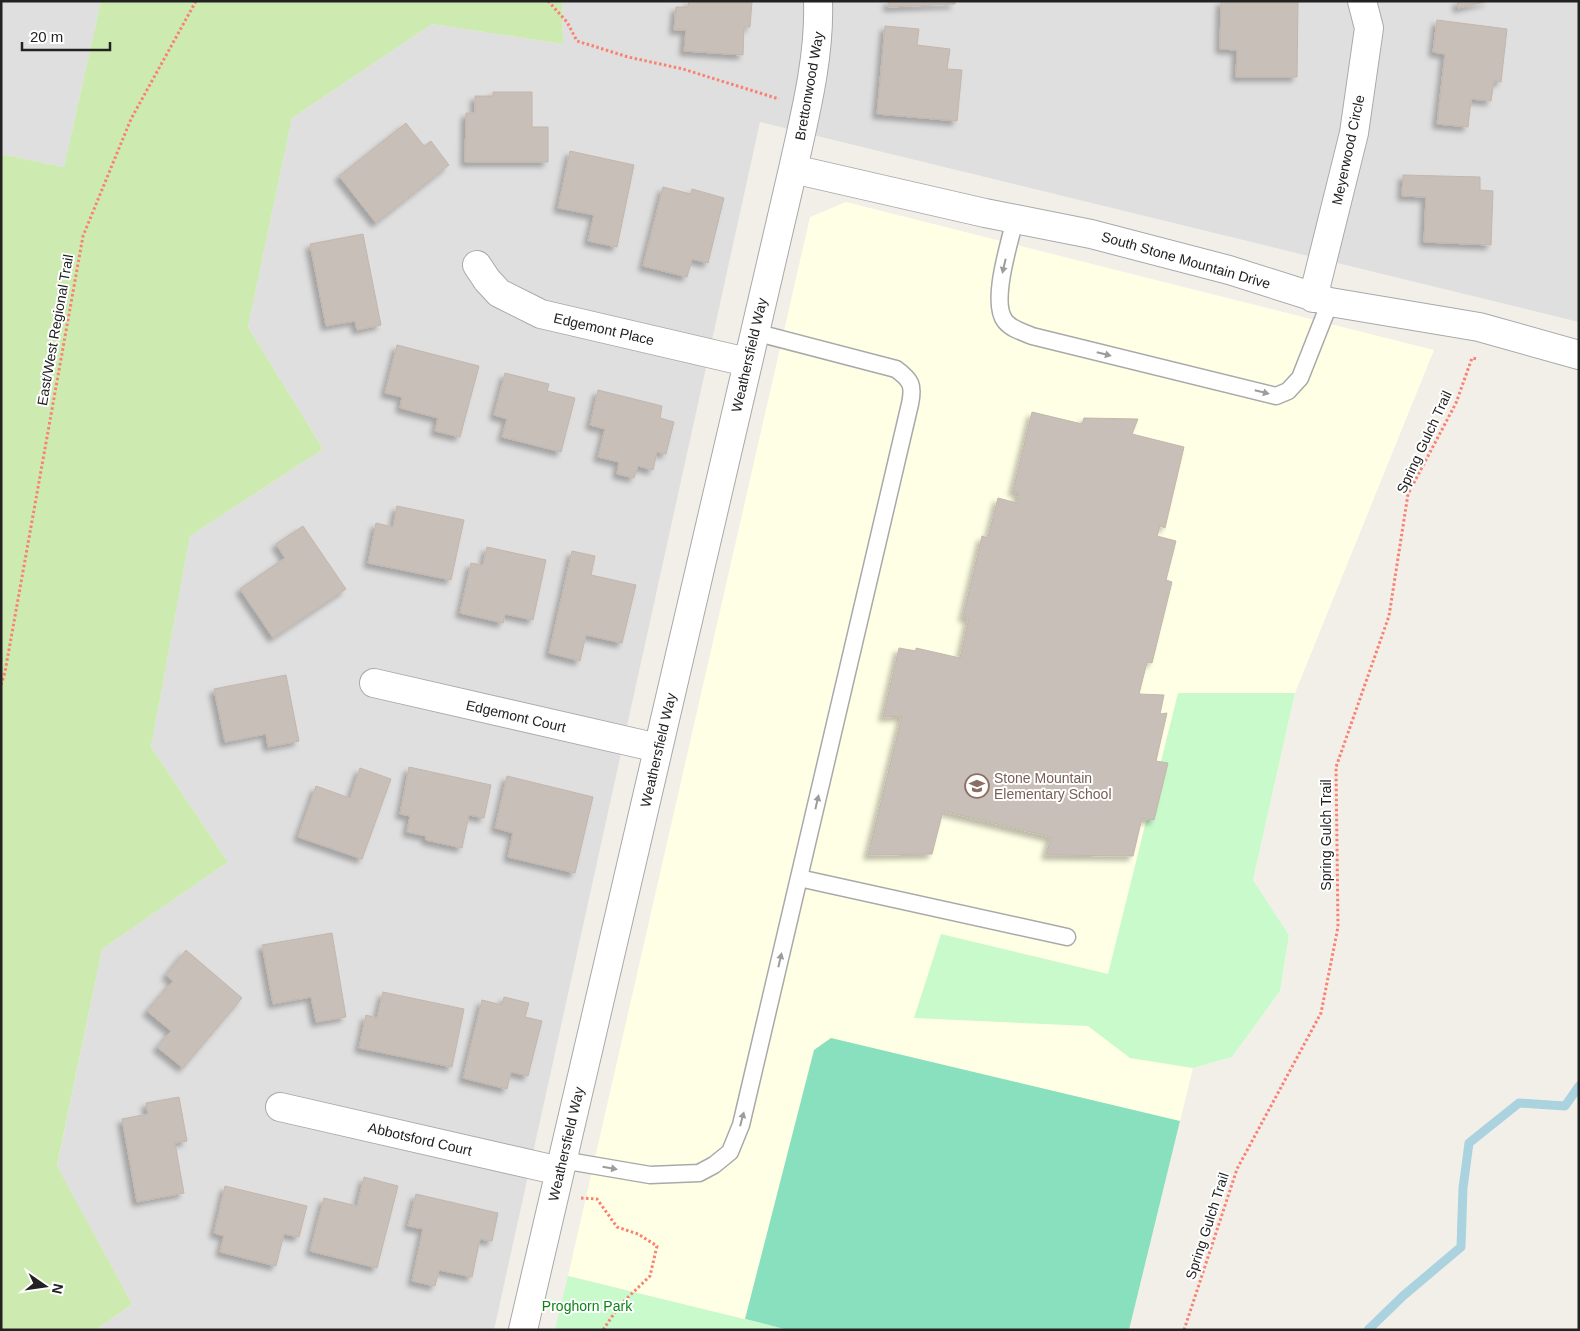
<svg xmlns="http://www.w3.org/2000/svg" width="1580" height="1331" viewBox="0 0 1580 1331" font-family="Helvetica,sans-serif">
<defs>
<filter id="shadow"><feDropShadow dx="-4.5" dy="4.5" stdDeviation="2.5" flood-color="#0004"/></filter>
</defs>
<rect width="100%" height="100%" fill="#f2efe9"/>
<path fill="#e0dfdf" d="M1,1H101L64,167L1,154Z
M562,1H1579V322L760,122L494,1330H96L132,1304L57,1167L102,949L228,862L151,747L190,536L323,449L248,327L292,118L432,24L563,44Z"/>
<path fill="#ffffe5" d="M846,202L1434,350L1295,693L1253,880L1289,935L1280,991L1232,1057L1193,1068L1129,1330H788L568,1276L810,217Z"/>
<path fill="#cdebb0" d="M101,1H562L563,44L432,24L292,118L248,327L323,449L190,536L151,747L228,862L102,949L57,1166L132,1304L96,1330H1V154L64,167Z"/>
<path fill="#c8facc" d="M1178,693H1295L1253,880L1289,935L1280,991L1232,1057L1193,1068L1130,1058L1088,1026L914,1018L941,934L1108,974Z
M568,1276L788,1330H555Z"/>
<path fill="#88e0be" d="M831,1038L1180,1121L1129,1330H788L745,1319L814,1050Z"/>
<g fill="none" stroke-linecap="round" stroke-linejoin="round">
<path stroke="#aad3df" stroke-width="9" d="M1368,1330L1403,1296L1461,1247L1463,1188L1469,1143L1519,1103L1565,1106L1579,1086"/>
</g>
<path fill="#c7bfb8" stroke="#c4b6ab" filter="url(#shadow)" d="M689,1H752L750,27H744L743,55L684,51L686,30H674L676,7H688Z
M888,1H955V4L888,7Z
M1221,1H1298L1297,77H1236L1237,50L1220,49Z
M1457,1H1489L1458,8Z
M1437,20L1507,29L1501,82L1494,81L1491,101L1471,99L1468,127L1437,124L1445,54L1433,52Z
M885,26L919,29L917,45L950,49L947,69L962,70L957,121L877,114Z
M493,92H532V127H548V162H465L466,113H475V96H493Z
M406,123L424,146L431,141L449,165L376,223L339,176Z
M570,151L634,165L617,247L588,241L594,215L558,208Z
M1403,175L1480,177V190L1493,191L1491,245L1424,242L1426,197L1402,196Z
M663,187L691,194L692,189L724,198L708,263L692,259L687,277L643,266Z
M363,234L381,325L357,330L355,321L326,326L310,244Z
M397,345L479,366L460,437L435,431L438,418L400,408L402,397L385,393Z
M505,373L549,384L547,391L575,398L561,452L502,437L507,419L494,415Z
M598,390L662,406L660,418L674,422L666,454L657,452L653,470L638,466L634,478L617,474L619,462L598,457L605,429L590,425Z
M1032,412L1082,424L1084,418L1138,419L1132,434L1184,447L1165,528L1160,526L1157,536L1176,541L1166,580L1172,582L1152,663L1147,662L1139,694L1164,695L1160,714L1167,713L1156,761L1168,763L1154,820L1142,818L1133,856L1046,855L1051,837L943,811L932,854L868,855L902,716L883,717L899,648L916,651V648L960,658L969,618L963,617L982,536L988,538L998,498L1017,503L1019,493L1013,491Z
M397,506L464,520L451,580L368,563L376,523L393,527Z
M303,526L346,589L273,638L240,589L285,558L276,544Z
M487,547L546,560L533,620L505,614L503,623L460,613L471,563L483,565Z
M572,551L595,556L591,575L636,585L622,643L586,635L580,661L549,653Z
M286,675L299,741L268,747L266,734L225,742L214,689Z
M409,767L491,785L484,818L469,815L462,848L426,840V836L407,832L410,816L400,814Z
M360,768L391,779L362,859L298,837L316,786L350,798Z
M507,776L593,797L575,873L508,857L513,833L495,828Z
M332,933L346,1017L316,1022L311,997L273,1004L262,945Z
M186,950L242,998L183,1068L157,1047L171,1031L147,1011L173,981L166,975Z
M383,992L464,1009L452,1067L359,1048L366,1015L377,1018Z
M504,997L529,1003L525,1017L542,1021L528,1076L511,1072L507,1089L463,1078L482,1000L502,1005Z
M179,1097L187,1141L175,1143L184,1193L137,1202L122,1119L148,1114L146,1103Z
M364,1177L398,1186L377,1268L310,1251L324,1198L357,1206Z
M225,1186L307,1206L299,1237L284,1234L276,1266L220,1252L224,1236L214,1233Z
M416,1194L498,1213L492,1241L480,1239L472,1277L439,1270L435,1286L412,1281L423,1229L408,1226Z"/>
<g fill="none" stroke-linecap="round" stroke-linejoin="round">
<g stroke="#a9a9a9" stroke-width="19">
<path id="lane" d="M1015,219C1010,242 990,302 1005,321C1011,329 1023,332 1032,336L1276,396L1288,391L1300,378L1330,302
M799,878L1067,937
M562,1160L650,1175L699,1173L714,1165L730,1152L741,1125L910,404C914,385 911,380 896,369L754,332"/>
</g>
<g stroke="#a9a9a9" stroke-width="30">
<path id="street" d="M793,169L985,213L1091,234L1229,270L1330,302L1479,327L1579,355
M477,265L487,280L499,293L541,314L747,362
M1313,298L1354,133L1369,28L1362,1
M374,683L658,748
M280,1107L560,1171
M523,1330L793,169C805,115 820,57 818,1"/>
</g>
<path stroke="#fa8072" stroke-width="3" stroke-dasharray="2.5 2.5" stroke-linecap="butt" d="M548,1L567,22L577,41L628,57L683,69L779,99
M1,685L5,672L83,236L131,119L196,1
M581,1198L597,1199L617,1227L638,1234L657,1246L650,1276L619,1306L603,1330
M1184,1330L1237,1169L1321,1013L1338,927L1336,767L1389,616L1408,494L1456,403L1472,358L1478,359"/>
<use href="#lane" stroke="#fff" stroke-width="16"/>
<use href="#street" stroke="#fff" stroke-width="28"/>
</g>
<defs><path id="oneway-solid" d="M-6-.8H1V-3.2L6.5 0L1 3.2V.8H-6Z" transform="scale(1.25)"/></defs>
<g fill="#9c9c9c">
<use href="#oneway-solid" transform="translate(1004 266) rotate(103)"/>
<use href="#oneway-solid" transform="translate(1104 354) rotate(14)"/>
<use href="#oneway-solid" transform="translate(1262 392) rotate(14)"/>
<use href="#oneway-solid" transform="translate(817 802) rotate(-77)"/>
<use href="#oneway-solid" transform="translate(780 960) rotate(-77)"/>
<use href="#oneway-solid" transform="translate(742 1119) rotate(-75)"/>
<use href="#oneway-solid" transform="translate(610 1168) rotate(10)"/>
</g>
<defs>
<g id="school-ring" transform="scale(1.25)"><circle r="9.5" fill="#fff" stroke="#8d6e63" stroke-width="1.5"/><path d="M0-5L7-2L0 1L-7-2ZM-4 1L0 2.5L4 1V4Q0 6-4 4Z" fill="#8d6e63"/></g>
</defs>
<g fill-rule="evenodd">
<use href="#school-ring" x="977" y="786"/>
</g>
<g text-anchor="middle" stroke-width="4" stroke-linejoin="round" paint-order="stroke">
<g font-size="14" fill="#222" stroke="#fff">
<text transform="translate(809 86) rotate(-80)" y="5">Brettonwood Way</text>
<text transform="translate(1348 150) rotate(-78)" y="5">Meyerwood Circle</text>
<text transform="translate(1186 260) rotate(16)" y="5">South Stone Mountain Drive</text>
<text transform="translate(604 329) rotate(13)" y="5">Edgemont Place</text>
<text transform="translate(55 330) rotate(-80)" y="5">East/West Regional Trail</text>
<text transform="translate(749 355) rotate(-77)" y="5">Weathersfield Way</text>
<text transform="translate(1424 442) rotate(-65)" y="5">Spring Gulch Trail</text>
<text transform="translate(516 716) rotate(13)" y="5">Edgemont Court</text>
<text transform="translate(658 750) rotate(-77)" y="5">Weathersfield Way</text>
<text transform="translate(1326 835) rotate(-90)" y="5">Spring Gulch Trail</text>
<text transform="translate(420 1139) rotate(13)" y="5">Abbotsford Court</text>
<text transform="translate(566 1144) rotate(-77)" y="5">Weathersfield Way</text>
<text transform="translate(1207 1226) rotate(-72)" y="5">Spring Gulch Trail</text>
</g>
<g font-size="14" fill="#785e54" stroke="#fff" text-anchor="start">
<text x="994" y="783">Stone Mountain<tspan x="994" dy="16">Elementary School</tspan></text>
</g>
<g font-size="14" fill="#0c8416" stroke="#fff">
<text x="587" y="1311">Proghorn Park</text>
</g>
</g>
<rect width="1580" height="1331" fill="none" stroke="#222222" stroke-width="5"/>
<g transform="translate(45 1286) rotate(103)" stroke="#ffffff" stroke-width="4" paint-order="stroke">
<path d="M0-4L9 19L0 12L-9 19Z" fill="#222222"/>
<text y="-8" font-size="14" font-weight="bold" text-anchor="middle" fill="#222222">N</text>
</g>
<path d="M22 42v8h88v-8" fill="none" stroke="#222222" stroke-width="2.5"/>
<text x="30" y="42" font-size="15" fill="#222222" stroke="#ffffff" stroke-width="4" paint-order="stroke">20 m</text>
</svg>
